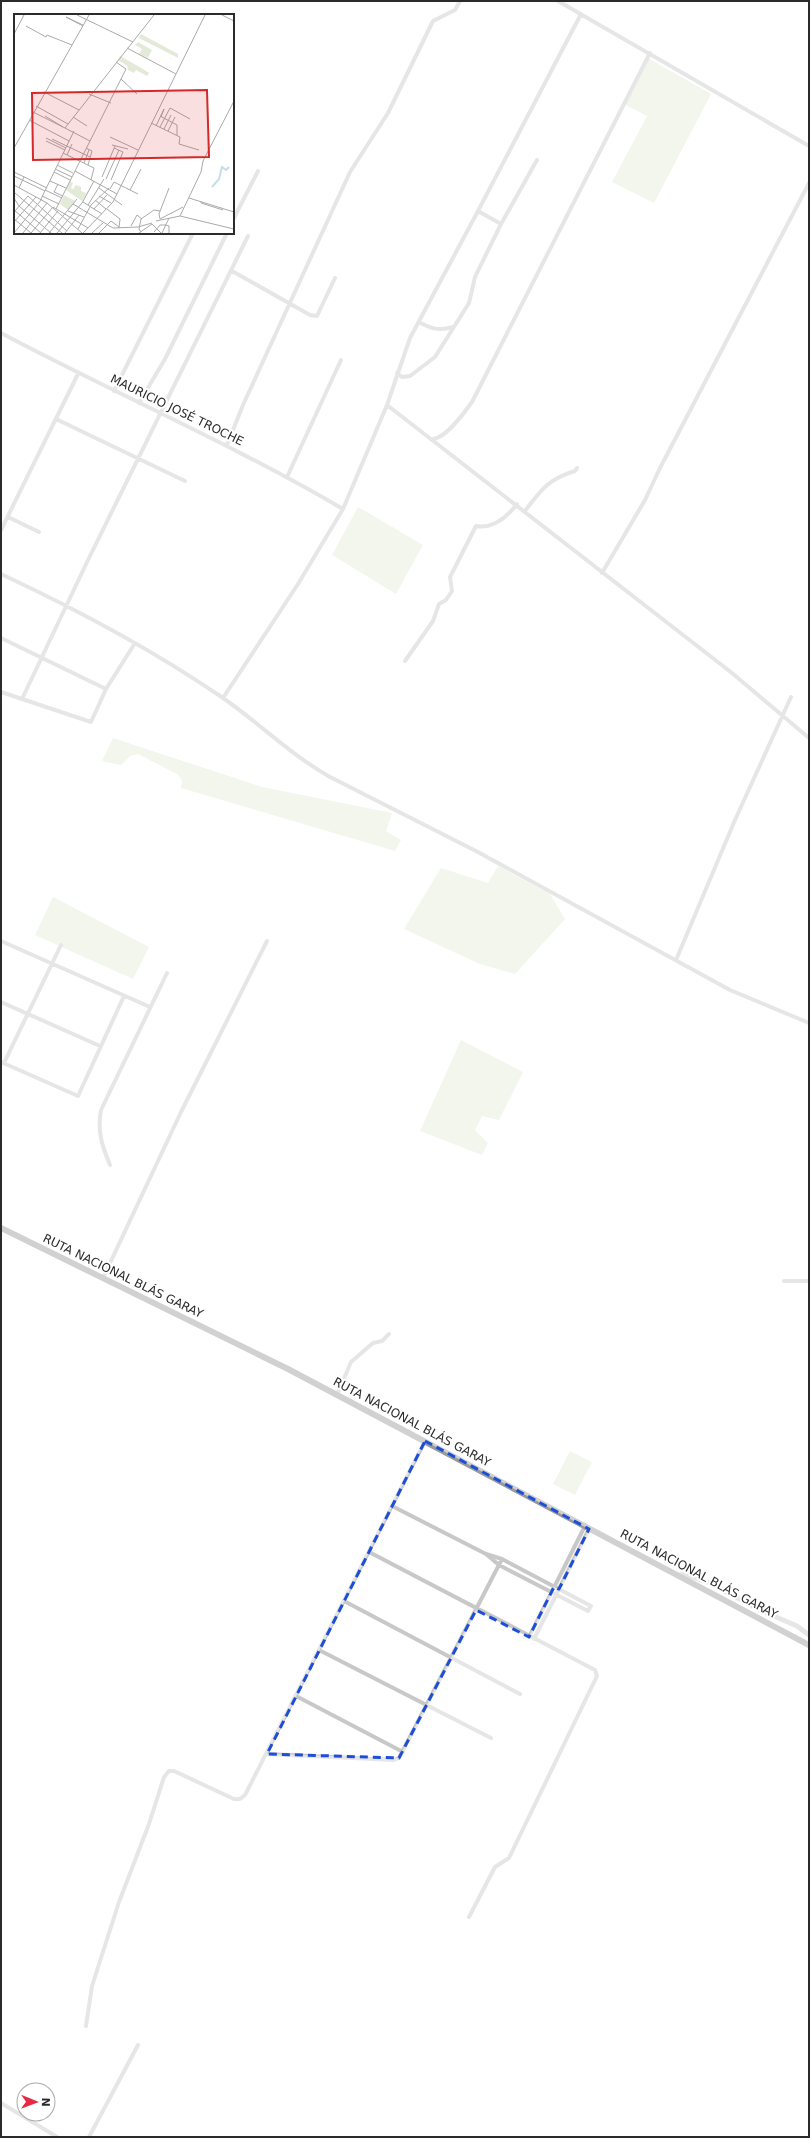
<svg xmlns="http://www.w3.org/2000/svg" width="810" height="2138" viewBox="0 0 810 2138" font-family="'DejaVu Sans',sans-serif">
<rect width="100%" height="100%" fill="#fff"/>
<path fill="#e3ead8" d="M646,57L711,94L654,203L612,182L647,116L624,104Z
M358,507L423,545L396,594L332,555Z
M113,738L262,787L392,813L386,831L401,840L395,851L181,788L182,780L177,774L138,754L130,756L121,765L102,761Z
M498,866L550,894L565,919L515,974L480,964L404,929L441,868L488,883Z
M53,897L149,947L133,979L35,935Z
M461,1040L523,1072L499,1120L482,1116L475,1130L488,1143L482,1155L420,1131Z
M570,1451L592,1462L575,1495L553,1484Z"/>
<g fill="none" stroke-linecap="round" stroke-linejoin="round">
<path stroke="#c8c8c8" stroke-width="4" d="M558,1L809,146
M478,211L501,224
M233,220L258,171
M232,271L310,315L317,316L335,278
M419,322C431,329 439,331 453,327
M1,333C114,393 232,444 343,509
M397,373L402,377L410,376L435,357L469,303L475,277L501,224L537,160
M114,391L193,233
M139,403L165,359L227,233
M387,405L410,338L478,211L581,14
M56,419L185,481
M433,439C446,438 464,413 472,402L650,53
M227,445L243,405L350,172L388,113L433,21L455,10L460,1
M287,477L341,360
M525,511C541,490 548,479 575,471L577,468
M8,517L39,532
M1,530L78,374
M602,573L645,500L660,468L809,183
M1,574C78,610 153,650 223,698C259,723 291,755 330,777L476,851L730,990L809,1023
M1,638L106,689
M405,661L433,621L439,604L446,600L452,591L450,577L476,526C493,529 507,517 517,504
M1,692L91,722L106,689L135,643
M223,698L298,584L343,509L387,405L732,673L809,738
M22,699L88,560L248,236
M1,941L150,1007
M676,960L735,820L791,697
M1,1002L100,1046
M1,1062L78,1096L124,996
M4,1063L61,945
M110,1165C102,1146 97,1131 101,1110L167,973
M103,1278L181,1112L267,941
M784,1281H809
M337,1395L351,1362L373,1343L382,1341L389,1334
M392,1506L486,1554L499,1565L588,1611L591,1606L502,1559L486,1554
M369,1552L595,1670L597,1676L509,1858L495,1867L469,1917
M344,1601L520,1694
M529,1637L585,1526
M534,1639L589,1529
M319,1650L491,1738
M296,1696L403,1752
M267,1754L394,1760L399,1758L502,1559
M86,2026L92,1986L119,1902L149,1824L164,1777L169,1771H174L234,1799H240L245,1795L425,1441
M1,2103L57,2137
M89,2137L138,2045"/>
<path stroke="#c8c8c8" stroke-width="5" d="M679,1576L683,1574L710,1583L760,1610L797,1626L809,1635"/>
<path stroke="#9a9a9a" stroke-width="6" d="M1,1228L288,1369L809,1645"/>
</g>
<path d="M0 0H810V2138H0ZM425,1441L589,1529L559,1589L554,1587L529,1637L476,1610L399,1758L267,1754Z" fill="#fff" fill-opacity=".55" fill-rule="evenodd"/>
<path fill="none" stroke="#1d4ed8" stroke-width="3" stroke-dasharray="8 5" stroke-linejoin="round" d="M425,1441L589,1529L559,1589L554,1587L529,1637L476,1610L399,1758L267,1754Z"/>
<g text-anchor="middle" stroke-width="4" stroke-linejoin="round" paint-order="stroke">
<g font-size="12" fill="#2b2b2b" stroke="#fff">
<text transform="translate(177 410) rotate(26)" y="4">MAURICIO JOSÉ TROCHE</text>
<text transform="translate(123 1276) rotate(26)" y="4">RUTA NACIONAL BLÁS GARAY</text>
<text transform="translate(412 1422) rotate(28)" y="4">RUTA NACIONAL BLÁS GARAY</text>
<text transform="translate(699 1574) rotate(28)" y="4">RUTA NACIONAL BLÁS GARAY</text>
</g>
</g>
<g transform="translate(14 14)">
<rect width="220" height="220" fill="#fff"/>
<path d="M127,20L164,40V44L125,24ZM124,28L138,36L134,44L125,40L128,35L121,31ZM106,42L129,55L135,59L133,62L122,56L120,59L114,56L113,51L111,52L112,51L104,46ZM56,167L59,169L57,174L59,175L62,171L67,173V177L72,179L74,176L68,187L52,176ZM50,181L61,187L54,196L46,190Z" fill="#e3ead8"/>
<path fill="none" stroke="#c4deea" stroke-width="2" d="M198,173L205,165L208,153L212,156L215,153"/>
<path fill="none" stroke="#aaa" stroke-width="1" d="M63,1L119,28M208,1L220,7M12,12L32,23L33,21L58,31M69,12L52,3L69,11M0,20L10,1M113,34L162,60M107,65L123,80M30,78L65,96M75,80L97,89M22,92L54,110M19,98L51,114M31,102L49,113M146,102L163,111V121M59,103L73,112M15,106L55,127M137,109L166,123L165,130L185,136M142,112L150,95L147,103M146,113L156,94L176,105M150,115L157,101M154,117L161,103M96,123L124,136M32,124L52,134M38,125L76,143M32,127L51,136M76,127L51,114L140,1M98,131L114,135M0,134L75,1M72,134L78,137L74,151M49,139L80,154L77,166M53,141L58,130M70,149L75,136M43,151L59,159M41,155L58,163M61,157L103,180M0,158L33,174M40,158L56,166M0,162L31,177M88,163L101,132M92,165L105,136M97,166L109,138L100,134M36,167L52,174M44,170L40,178L49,182M0,171L33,189L68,219M5,174L10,163M85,174L108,191M96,175L100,168L124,180M31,176L48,184M116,176L127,155M1,179L48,219M14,182L53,217M28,182L45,190M85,182L97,189M0,184L5,192L37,219M175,184L220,198M27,185L60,117M81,186L92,195M187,187V189L209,196M69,188L88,200M59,190L99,214L124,213L138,209M74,191L90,165M42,195L112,55L102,48M80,195L93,181M93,195L106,205L105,214M0,196L27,219M54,197L70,203M0,198L14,182M166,202L187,158L189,147L220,87M0,205L17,219M146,205L169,193M146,205L145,200L155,174M142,207L166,202L220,215M0,208L22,183M138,210L147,219M117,212L123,201L128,205M64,215L77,191L95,174M127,218L125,215L127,205L140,196L146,197M140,218L146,211H152L155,212V219M0,219L28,185M9,219L33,189M17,219L39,193L74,214M26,219L44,197M35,219L63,185M43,219L68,189L80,167M51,219L65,201M69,219L99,188L191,1M78,219L89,209M85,219L97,207L105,213M125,219L138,210M148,219L155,204"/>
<path fill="#d62828" fill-opacity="0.15" stroke="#d62828" stroke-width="2" d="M193,76L195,143L19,146L18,79Z"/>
<rect width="220" height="220" fill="none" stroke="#2b2b2b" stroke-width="2"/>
</g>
<rect width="810" height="2138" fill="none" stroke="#2b2b2b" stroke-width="4"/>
<g transform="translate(36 2102) rotate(91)"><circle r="19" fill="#ffffff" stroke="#aaaaaa"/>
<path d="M0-3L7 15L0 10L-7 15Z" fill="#e62a45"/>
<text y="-6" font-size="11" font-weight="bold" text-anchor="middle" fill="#2b2b2b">N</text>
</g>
</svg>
